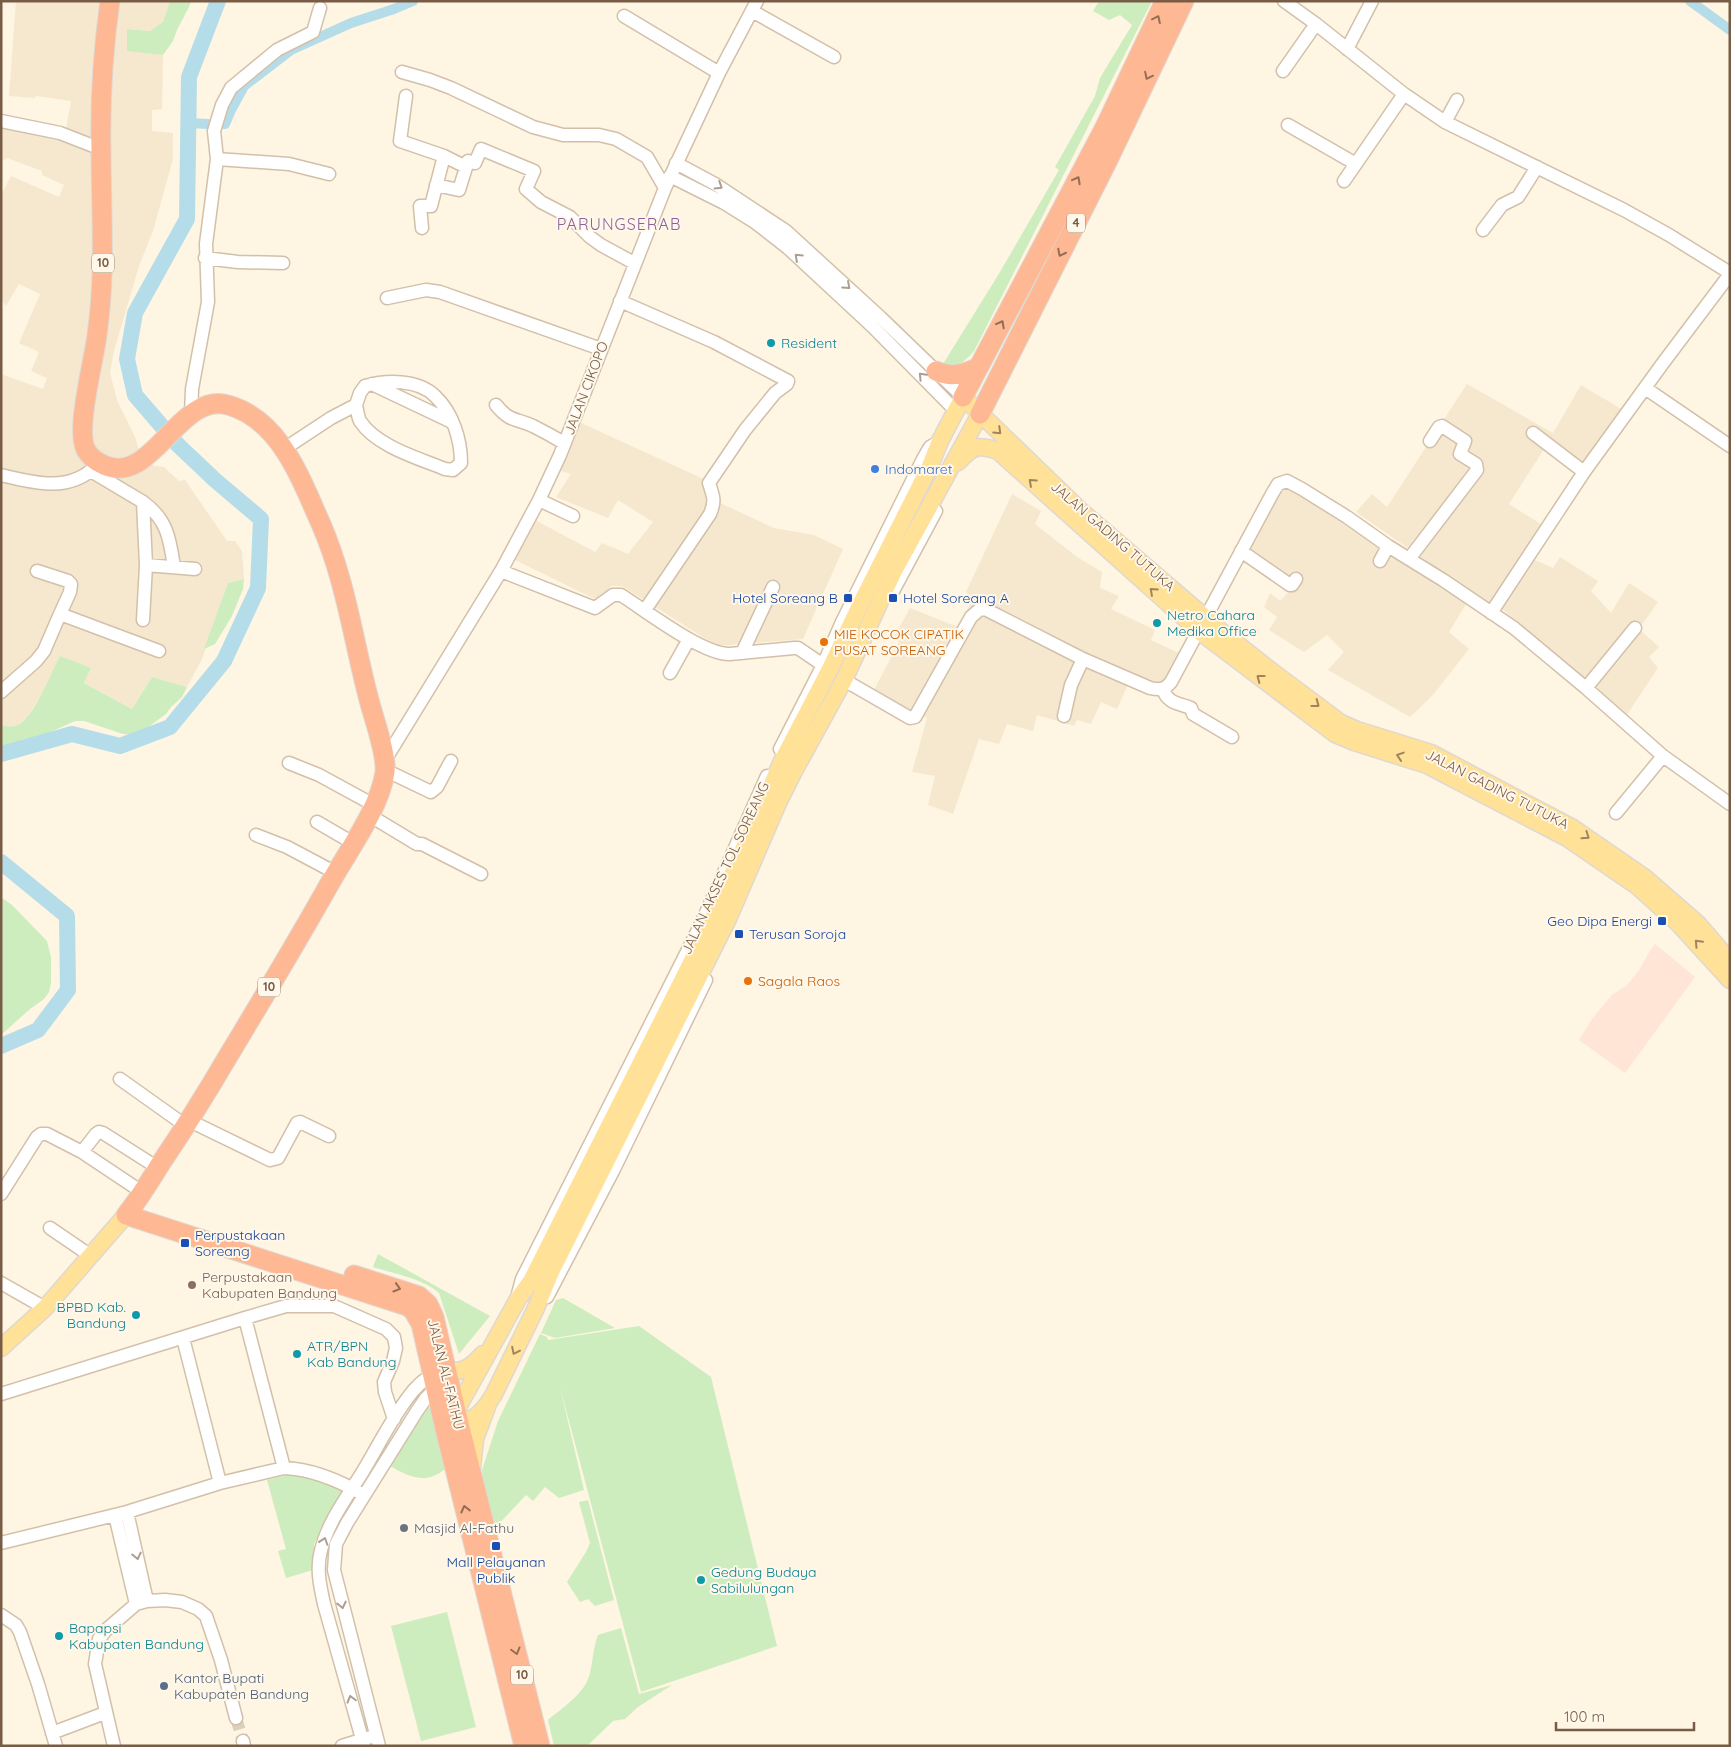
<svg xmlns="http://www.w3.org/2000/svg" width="1731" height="1747" viewBox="0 0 1731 1747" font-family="Quicksand,sans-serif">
<rect width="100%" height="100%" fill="#fef5e2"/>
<path fill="#f6e8cf" d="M16,1H170L164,22L150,31L128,29L127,50L163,55L162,109L152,110V131L173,133V159L153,231L139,266L114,351L110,373L117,400L135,437L142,459L155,466L164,467L179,481L185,480L227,541H235L242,551L244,579L228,583L202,659L187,687L152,677L132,709L84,683L91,668L42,693L27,717L19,725L7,727L1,725V374L43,389L47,378L31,371L39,352L19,343L40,294L19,284L6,306L1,299V195L11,176L59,197L64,185L42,175V171L7,158L4,160L1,159V115L66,128L71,101L36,96L35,98L9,96Z
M1467,384L1553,433L1581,385L1623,410L1582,466L1546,446L1509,504L1544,526L1490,605L1356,512L1372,494L1387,507Z
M579,422L708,481L718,502L774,528L814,535L843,549L803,639L717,646L622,586H611L602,598H593L515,560L535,520L595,552L602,543L628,554L653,522L618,500L608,518L556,497L571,474L561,471Z
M1284,479L1466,604L1449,632L1469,649L1433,695L1410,717L1328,670L1344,652L1327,635L1304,652L1269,630L1277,617L1264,607L1270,593L1280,601L1299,581L1243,555Z
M1012,494L1041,511L1035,524L1077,557L1102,572L1100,588L1119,596L1111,609L1155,630L1151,640L1181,654L1167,678L1159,685L1132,675L1117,709L1101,702L1091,724L1077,720L1074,726L1037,715L1033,731L1007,724L999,744L979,739L953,814L928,805L935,776L912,772L927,718L873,692L899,642L894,637L910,608L958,627L973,599L966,592Z
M1560,557L1598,581L1591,591L1611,613L1629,583L1658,602L1639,629L1659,647L1649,657L1658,668L1626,716L1502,609L1535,560L1553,568Z"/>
<path fill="#ffe5d5" d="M1655,944L1695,977L1625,1073L1579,1040L1592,1019L1612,995L1626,986L1639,971L1648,954Z"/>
<path fill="#ceedbf" d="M170,1H191L189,7L177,30L173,41L163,55L127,51V29L150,31L163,22Z
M1099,1H1152L974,351C963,363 961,366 943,364L1000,272L1059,170L1055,167L1095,96L1100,78L1132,25L1120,15L1109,20L1093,11Z
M244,579L243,589L232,616L215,644L204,649L228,583Z
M60,656L91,668L84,683L132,709L152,677L187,687L182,697L171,707L166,714L137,735L123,734L84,721H75L42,736L24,739L10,745L1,746V725C7,727 15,727 20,724C36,712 51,673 60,656Z
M1,897L12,905L47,941L51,957V983L49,992L44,999L30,1009L1,1035Z
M378,1254L490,1316L459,1354L439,1293C422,1278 394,1274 373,1267Z
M563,1298L615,1328L555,1338L541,1333L556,1300Z
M639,1326L711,1377L777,1646L641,1692L560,1387L584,1490L559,1498L545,1487L533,1501L526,1495L495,1528L483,1483L482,1470L498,1421L540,1334L547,1337L548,1340Z
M428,1408H432L445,1469C425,1485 410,1477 390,1466Z
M296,1473L346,1490L323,1524L314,1544L313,1570L286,1578L278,1551L286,1549L267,1480Z
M588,1500L614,1600L595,1606L588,1599L580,1602L567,1582L586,1552L590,1543L579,1502Z
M447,1612L476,1727L421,1741L391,1626Z
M621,1628L639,1694L672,1685L638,1707L625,1719L613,1721L587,1746H554L548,1720C563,1707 585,1694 590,1673C593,1660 593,1648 598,1635Z"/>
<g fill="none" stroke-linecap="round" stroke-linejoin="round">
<path stroke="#b4dde9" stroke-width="10" d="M1690,1L1730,30
M188,123L208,124
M224,124H225L231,110L244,86L291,50L351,23L394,9L413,1"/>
<path stroke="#b4dde9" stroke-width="16" d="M1,754L72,734L120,746L170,727L224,661L258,588L261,519L215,480L178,445L135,395L127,359L135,313L187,219L189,77L218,1
M1,862L67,916L68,990L38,1030L1,1046"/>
<path stroke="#dccfbb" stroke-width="12" stroke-dasharray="12 6" stroke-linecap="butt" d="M236,1718L243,1741"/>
<g stroke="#d2c0aa" stroke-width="15">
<path id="minor" d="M1284,1L1316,24L1404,94L1445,122L1624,210L1669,235L1730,273
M752,11L834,57
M624,16L719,73
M1347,49L1372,1
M1283,71L1316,24
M402,72L430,80L451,88L533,127L563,135H599L616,139L647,157L665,188
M406,96L400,141L444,156
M1,121L60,133L101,149
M1445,122L1457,100
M1288,125L1356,164
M217,159L214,131L222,105L231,88L277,50L313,32L320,8
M676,163L715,184L786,231L880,317L963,397
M670,176L724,203L756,223L788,248L872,326L956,411
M1344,181L1404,94
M436,185L459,190L468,161L475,163L481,149L534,171L526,189L541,202L570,217L590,237L601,245L634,263
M422,228L420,206H431L444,156L466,167
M1483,230L1502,205L1518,197L1537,167
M205,258L238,262L283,263
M387,298L426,290L440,292L601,349
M620,301L714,342L788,381L787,384L775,393L745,430L709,483C713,496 716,500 710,514L645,610
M372,384L452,422
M1645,388L1730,446
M496,405C510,422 515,418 533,426C543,431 554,437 564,443
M191,415L192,389L208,302L206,244L217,159L289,164L329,174
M1533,433L1584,472
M284,449L331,418L356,405L360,393L365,386C386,380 418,379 435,396C453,413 461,440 461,463L453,470L445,469C418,458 376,446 360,421C358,417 357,410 356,405
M91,471L143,502L146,565L143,620
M1,475C34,483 69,493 96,466
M539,500L573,516
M143,502C167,519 170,539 174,567
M1241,551L1290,585H1292L1296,579
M1409,559L1477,470L1476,464L1460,454L1465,441L1442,426L1439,427L1430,441
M1380,561L1388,546
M146,565L195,569
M37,571L68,581L71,584L70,592L60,614L159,651
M501,571L595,608L613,595H621C645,610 703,655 730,654L794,648H798L823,665
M892,593L936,511
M1491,613L1584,472L1663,363L1730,274
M742,653L773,587
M670,673L689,639
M851,684L910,718L915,717L971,617L979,610L985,609L1083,659L1150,688C1159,690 1165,690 1171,682L1272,494L1278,484L1287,481L1302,489L1347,517L1388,546L1443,580L1514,628L1586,688L1663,756L1730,804
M1586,688L1635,628
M1163,689C1167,703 1178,703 1191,708L1193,714L1232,737
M1,692L36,661L44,651L60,614
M1064,716L1071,685L1083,659
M780,749L823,665L842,622L923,459L930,447L937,443
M385,760L501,571L539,500L560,455L665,188L719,73L757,1
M289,763L319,775L374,805
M385,770L431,792L437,787L451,761
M1616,813L1663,756
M369,815L417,844H422L481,874
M317,822L353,843
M256,835L287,847L336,873
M120,1079L186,1126
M190,1121L270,1160L278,1158L297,1123L300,1122L329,1136
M142,1192L82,1152L96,1134L99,1132L103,1133L158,1168
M1,1194L37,1137L41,1134H47L82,1152
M50,1228L91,1256
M1,1283L45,1308
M518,1294L522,1279L701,924L767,776
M547,1297L613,1171L706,980
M183,1338L220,1483
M1,1394L245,1318
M364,1495C340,1481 311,1469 284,1468L245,1318L286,1306H334L386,1329L394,1337L396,1348L393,1361L384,1382L385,1392L394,1419
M127,1512L147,1601
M115,1515L136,1604
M1,1543L127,1512L220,1483L284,1468
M1,1615L16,1625L20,1632L38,1684L56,1746
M52,1733L105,1713
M243,1741L244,1746
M114,1746L95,1664L99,1639L106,1630L136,1604L147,1601L165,1600L182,1602L198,1609L206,1616L221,1660L236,1718
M342,1746L371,1737
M364,1746L324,1604C320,1586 316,1568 321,1550C328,1522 347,1497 362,1473C379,1445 393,1415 413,1391C420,1383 428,1375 438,1373
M379,1746L334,1570L336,1544L347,1523L417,1411L426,1398L439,1385"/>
</g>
<g stroke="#dfd8d3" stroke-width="19">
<path id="major" d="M958,462C973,446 977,444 998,451L1199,631L1335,734L1354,742L1427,765L1567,838L1637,886L1678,923L1730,980
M1,1348L45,1308L126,1215
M447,1370C463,1374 472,1366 483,1354
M452,1418L518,1299L531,1281L710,925L782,761L830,669L863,599L930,466L940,441L963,397L1081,511L1222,632L1270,670L1341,723L1357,730L1431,753L1573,828L1644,877L1698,924L1730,961
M447,1428C472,1420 480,1418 494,1394L536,1308L551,1272L728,919L778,803L794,771L844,680L893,573L980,414
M472,1468L475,1439L487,1407"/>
</g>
<g stroke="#dfd8d3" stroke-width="21">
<path id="highway" d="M110,1C103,50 100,100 101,149C101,211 106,273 97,335C94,361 75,430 86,450C90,457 97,462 104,465C152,487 179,391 228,405C281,420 301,480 321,524C345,579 353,638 368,696C373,717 387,753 385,772C380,808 348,851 330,883C297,942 262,1000 227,1058C206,1094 184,1129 161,1163C150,1181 139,1199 126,1215L407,1306L413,1310L421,1324L445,1429L524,1746
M936,371C952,378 964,374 979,367
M963,397L1104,129L1165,1
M980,414L1108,160L1184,1
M354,1275L419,1296L428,1304L434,1317L459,1424L540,1746"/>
</g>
<use href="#minor" stroke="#fff" stroke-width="12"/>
<use href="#major" stroke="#ffe198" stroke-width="16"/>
<use href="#highway" stroke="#feb893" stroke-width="19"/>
</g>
<defs><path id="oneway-chevron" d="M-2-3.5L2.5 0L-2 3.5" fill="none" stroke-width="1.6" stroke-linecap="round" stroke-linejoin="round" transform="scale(1.25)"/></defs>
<g stroke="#936e55">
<use href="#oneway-chevron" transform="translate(1157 19) rotate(-64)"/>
<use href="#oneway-chevron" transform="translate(1148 76) rotate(116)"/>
<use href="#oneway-chevron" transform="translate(1077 180) rotate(-62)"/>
<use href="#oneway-chevron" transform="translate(1061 253) rotate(117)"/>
<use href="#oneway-chevron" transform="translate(1001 324) rotate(-62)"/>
<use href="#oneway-chevron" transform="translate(397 1288) rotate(17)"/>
<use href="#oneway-chevron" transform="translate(465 1509) rotate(-104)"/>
<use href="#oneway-chevron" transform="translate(516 1651) rotate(75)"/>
</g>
<g stroke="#ae9d90">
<use href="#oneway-chevron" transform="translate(719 186) rotate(32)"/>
<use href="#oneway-chevron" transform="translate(798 257) rotate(-137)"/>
<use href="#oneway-chevron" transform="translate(847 286) rotate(42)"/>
<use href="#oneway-chevron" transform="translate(922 376) rotate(-134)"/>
<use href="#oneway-chevron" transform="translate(324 1541) rotate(-71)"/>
<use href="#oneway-chevron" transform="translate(137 1556) rotate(77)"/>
<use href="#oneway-chevron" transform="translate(342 1605) rotate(77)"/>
<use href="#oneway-chevron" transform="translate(351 1699) rotate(-106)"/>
</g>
<g stroke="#a0845f">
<use href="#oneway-chevron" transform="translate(998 431) rotate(44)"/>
<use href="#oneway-chevron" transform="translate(1032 482) rotate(-138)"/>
<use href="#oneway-chevron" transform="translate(1153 591) rotate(-138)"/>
<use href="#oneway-chevron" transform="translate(1260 678) rotate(-143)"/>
<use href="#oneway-chevron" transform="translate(1316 704) rotate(37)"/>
<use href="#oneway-chevron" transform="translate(1400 756) rotate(-162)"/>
<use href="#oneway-chevron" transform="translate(1586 836) rotate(35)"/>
<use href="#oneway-chevron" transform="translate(1698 943) rotate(-133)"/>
<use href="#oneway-chevron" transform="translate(515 1351) rotate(116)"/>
</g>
<g fill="#0f9aa8" stroke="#fff8ea" stroke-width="2">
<circle cx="771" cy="343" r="5"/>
<circle cx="1157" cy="623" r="5"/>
<circle cx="136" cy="1315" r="5"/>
<circle cx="297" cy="1354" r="5"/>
<circle cx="701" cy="1580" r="5"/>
<circle cx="59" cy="1636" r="5"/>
</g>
<circle fill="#3f7fe0" stroke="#fff8ea" stroke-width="2" cx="875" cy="469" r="5"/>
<g fill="#1a4fb4" stroke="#fff8ea" stroke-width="2">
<rect x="843" y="593" width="10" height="10" rx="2.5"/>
<rect x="888" y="593" width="10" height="10" rx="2.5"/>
<rect x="1657" y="916" width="10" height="10" rx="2.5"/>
<rect x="734" y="929" width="10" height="10" rx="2.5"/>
<rect x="180" y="1238" width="10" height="10" rx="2.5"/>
<rect x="491" y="1541" width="10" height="10" rx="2.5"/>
</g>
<g fill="#e8710a" stroke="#fff8ea" stroke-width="2">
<circle cx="824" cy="642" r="5"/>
<circle cx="748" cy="981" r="5"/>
</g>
<circle fill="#8d6e63" stroke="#fff8ea" stroke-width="2" cx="192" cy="1285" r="5"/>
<circle fill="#6b7280" stroke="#fff8ea" stroke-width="2" cx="404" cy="1528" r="5"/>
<circle fill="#5c6f8a" stroke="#fff8ea" stroke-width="2" cx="164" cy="1686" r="5"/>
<g text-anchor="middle" stroke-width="4" stroke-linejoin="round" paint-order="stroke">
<g fill="#fff8ea" stroke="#a08b77" stroke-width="1">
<rect x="1067" y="213.5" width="18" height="19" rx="4"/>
<rect x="92" y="253.5" width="22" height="19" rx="4"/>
<rect x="258" y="977.5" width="22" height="19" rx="4"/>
<rect x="511" y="1665.5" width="22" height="19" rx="4"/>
</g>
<g font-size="12" font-weight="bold" fill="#785c46">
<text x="1076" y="227">4</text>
<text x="103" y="267">10</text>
<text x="269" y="991">10</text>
<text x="522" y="1679">10</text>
</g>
<g font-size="14" fill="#0d838f" stroke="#fff8ea" text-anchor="start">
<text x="781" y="348">Resident</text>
<text x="1167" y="620">Netro Cahara<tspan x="1167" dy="16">Medika Office</tspan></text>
<text x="126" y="1312" text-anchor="end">BPBD Kab.<tspan x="126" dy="16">Bandung</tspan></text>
<text x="307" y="1351">ATR/BPN<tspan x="307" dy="16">Kab Bandung</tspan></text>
<text x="711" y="1577">Gedung Budaya<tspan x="711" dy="16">Sabilulungan</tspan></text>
<text x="69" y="1633">Bapapsi<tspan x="69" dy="16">Kabupaten Bandung</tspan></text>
</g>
<g font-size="14" fill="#785c46" stroke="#fff8ea">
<text transform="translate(586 388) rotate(-69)" y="5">JALAN CIKOPO</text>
<text transform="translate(1113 536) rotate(41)" y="5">JALAN GADING TUTUKA</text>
<text transform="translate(1497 789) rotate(27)" y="5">JALAN GADING TUTUKA</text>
<text transform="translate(725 868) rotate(-65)" y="5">JALAN AKSES TOL SOREANG</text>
<text transform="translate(446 1374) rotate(76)" y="5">JALAN AL-FATHU</text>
</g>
<g font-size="14" fill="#366cbe" stroke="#fff8ea" text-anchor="start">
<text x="885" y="474">Indomaret</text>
</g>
<g font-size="14" fill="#164399" stroke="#fff8ea" text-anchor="start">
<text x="838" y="603" text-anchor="end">Hotel Soreang B</text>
<text x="903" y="603">Hotel Soreang A</text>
<text x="1652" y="926" text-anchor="end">Geo Dipa Energi</text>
<text x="749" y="939">Terusan Soroja</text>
<text x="195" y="1240">Perpustakaan<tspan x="195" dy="16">Soreang</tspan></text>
<text x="496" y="1567" text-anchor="middle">Mall Pelayanan<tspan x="496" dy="16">Publik</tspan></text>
</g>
<g font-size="14" fill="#c56008" stroke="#fff8ea" text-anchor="start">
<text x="834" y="639">MIE KOCOK CIPATIK<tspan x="834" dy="16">PUSAT SOREANG</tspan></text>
<text x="758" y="986">Sagala Raos</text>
</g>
<g font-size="14" fill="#785e54" stroke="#fff8ea" text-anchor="start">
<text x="202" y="1282">Perpustakaan<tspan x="202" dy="16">Kabupaten Bandung</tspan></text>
</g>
<g font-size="14" fill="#5b616d" stroke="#fff8ea" text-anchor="start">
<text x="414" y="1533">Masjid Al-Fathu</text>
</g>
<g font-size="14" fill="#4e5e75" stroke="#fff8ea" text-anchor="start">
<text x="174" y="1683">Kantor Bupati<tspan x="174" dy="16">Kabupaten Bandung</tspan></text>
</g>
<g font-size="16" letter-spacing="1" fill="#8d619c" stroke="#fff8ea">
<text x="619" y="230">PARUNGSERAB</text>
</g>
</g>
<rect width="1731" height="1747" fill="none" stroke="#785c46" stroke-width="5"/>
<path d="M1556 1722v8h138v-8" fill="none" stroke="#785c46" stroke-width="2.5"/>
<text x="1564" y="1722" font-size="15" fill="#785c46" stroke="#fff8ea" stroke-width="4" paint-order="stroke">100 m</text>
</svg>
